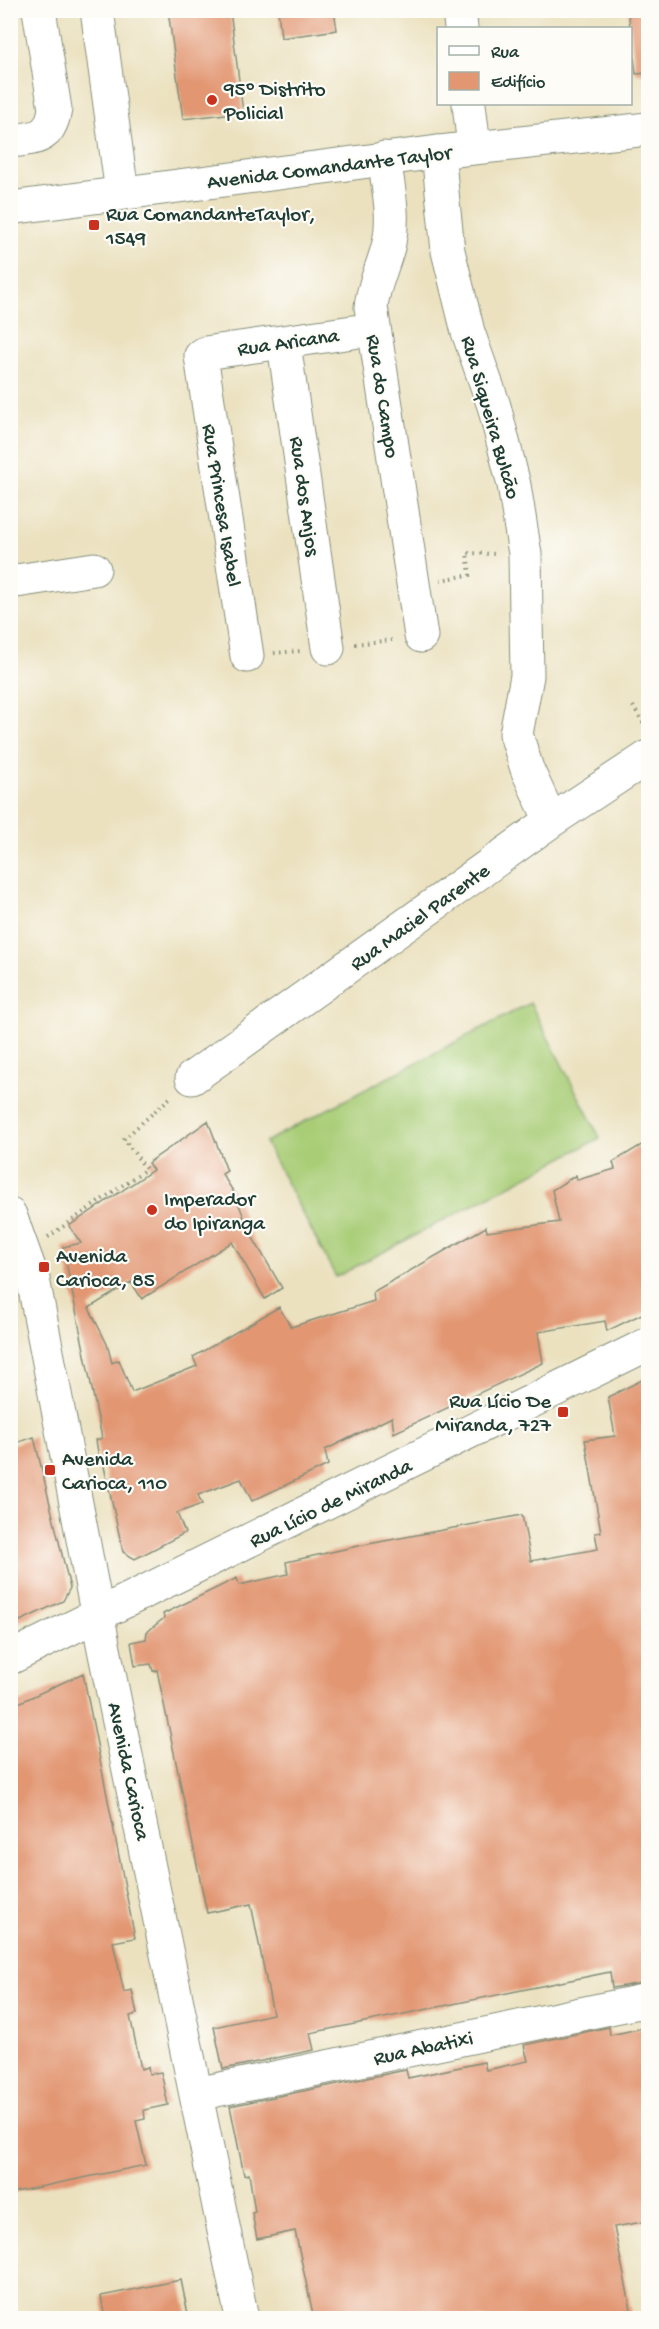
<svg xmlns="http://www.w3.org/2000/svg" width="659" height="2329" viewBox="0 0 659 2329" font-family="'Gochi Hand',sans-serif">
<rect width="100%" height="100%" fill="#fdfcf7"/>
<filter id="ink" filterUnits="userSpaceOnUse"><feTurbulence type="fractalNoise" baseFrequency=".0167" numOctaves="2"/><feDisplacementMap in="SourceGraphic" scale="12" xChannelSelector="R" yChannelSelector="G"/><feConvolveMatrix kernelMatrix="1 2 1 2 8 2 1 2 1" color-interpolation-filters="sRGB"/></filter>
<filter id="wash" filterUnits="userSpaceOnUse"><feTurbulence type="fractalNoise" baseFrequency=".008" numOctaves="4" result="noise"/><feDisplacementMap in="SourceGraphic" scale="24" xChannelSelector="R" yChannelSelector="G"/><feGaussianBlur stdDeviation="1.35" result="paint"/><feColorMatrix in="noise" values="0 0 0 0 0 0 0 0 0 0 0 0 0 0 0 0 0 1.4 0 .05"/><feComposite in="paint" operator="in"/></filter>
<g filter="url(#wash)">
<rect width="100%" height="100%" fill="#ebe1bf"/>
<path fill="#a9cd77" stroke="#648556" stroke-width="1.5" d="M530,1003L600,1138L336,1277L265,1142Z"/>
<g id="blocks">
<path fill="#e29672" d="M168,10H230L243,112L183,119Z
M278,10H334L337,30L281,38Z
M628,10H648V73L636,74Z
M208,1121L227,1171L222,1174L235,1194L249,1231L282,1288L265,1299L232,1242L142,1299L131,1282L89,1308L107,1344L112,1363L119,1360L132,1392L197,1366L193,1357L279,1307L291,1327L374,1301L373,1292L486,1227L487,1232L559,1222L552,1190L576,1175L577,1180L615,1169L613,1162L648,1141V1311L607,1331L605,1321L538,1332L543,1363L394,1433L392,1417L325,1450L328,1465L252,1501L241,1479L198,1495L202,1504L177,1513L185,1533L135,1559L123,1552L103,1462L100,1464L96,1440L102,1438L63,1247L81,1243L69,1226L153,1170L148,1163Z
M648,1377V1982L612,1988L610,1972L310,2033L314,2050L223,2069L214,2027L273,2014L251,1904L207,1913L157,1670L153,1671L151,1664L135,1666L131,1642L146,1639L147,1632L164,1618L163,1614L237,1578L239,1585L288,1574L286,1562L358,1546L522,1515L531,1561L598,1549L595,1533L601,1532L585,1440L615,1436L608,1397Z
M34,1437L70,1588L63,1601L18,1622L15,1610L10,1611V1445Z
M83,1673L135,1938L113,1942L124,1992L132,1990L137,2014L130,2016L141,2069L148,2067L149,2074L161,2072L168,2105L144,2110L145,2119L136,2121L146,2165L10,2193V1707Z
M609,2027L610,2035L648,2027V2221L614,2227L633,2319H314L295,2231L257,2239L252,2213L255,2212L249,2174L244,2175L230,2106L406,2070L408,2078L484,2062L486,2070L528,2061L524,2045Z
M181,2280L189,2319H105L101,2296Z"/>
</g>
</g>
<g filter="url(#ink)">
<use href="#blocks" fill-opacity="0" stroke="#858f7a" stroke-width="1.5"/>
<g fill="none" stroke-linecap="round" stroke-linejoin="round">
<g stroke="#858f7a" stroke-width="35">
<path id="minor" d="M97,10L122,193
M459,10L461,28
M469,104L474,147
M10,141C36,138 50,139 55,109L39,10
M438,152L448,251L468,332L494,406L514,485L525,554L527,676L516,734L527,769L551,821
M384,158C388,187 395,215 389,243C384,265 373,285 371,307L421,636
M284,344L328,648
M10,582L94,569
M247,656L201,356L205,353L374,329
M192,1078L551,821L648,757
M10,1215L33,1279L104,1649L242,2318
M10,1658L648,1344
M197,2094L648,2000"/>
</g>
<g stroke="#858f7a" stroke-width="35">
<path id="major" d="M10,208L438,152L648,129"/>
</g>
<path stroke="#858f7a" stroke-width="4" stroke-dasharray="1.5 4.5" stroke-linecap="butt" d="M440,580L470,575L467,553L497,554
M355,644L392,640
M274,653L300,651
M633,706L647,729
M48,1237L146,1169L124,1139L171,1097"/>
<use href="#minor" stroke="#fff" stroke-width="33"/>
<use href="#major" stroke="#fff" stroke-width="33"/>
</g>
</g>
<g fill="#c8321e" stroke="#fdfcf7" stroke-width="2">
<circle cx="212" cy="100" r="6"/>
<rect x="88" y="219" width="12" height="12" rx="3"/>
<circle cx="152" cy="1210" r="6"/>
<rect x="38" y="1261" width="12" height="12" rx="3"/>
<rect x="557" y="1406" width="12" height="12" rx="3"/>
<rect x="44" y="1464" width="12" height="12" rx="3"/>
</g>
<g text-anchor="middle" stroke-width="4.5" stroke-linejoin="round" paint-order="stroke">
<g font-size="21" fill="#1f3d34" stroke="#fdfcf7" text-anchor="start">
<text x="224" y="95">95º Distrito<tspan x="224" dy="24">Policial</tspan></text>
<text x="106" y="220">Rua ComandanteTaylor,<tspan x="106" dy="24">1549</tspan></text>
<text x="164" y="1205">Imperador<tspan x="164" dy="24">do Ipiranga</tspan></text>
<text x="56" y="1262">Avenida<tspan x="56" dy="24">Carioca, 85</tspan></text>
<text x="551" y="1407" text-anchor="end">Rua Lício De<tspan x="551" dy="24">Miranda, 727</tspan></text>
<text x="62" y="1465">Avenida<tspan x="62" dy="24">Carioca, 110</tspan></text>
</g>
<g font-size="21" fill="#1f3d34" stroke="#fdfcf7">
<text transform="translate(329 166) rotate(-7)" y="7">Avenida Comandante Taylor</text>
<text transform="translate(288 341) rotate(-8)" y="7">Rua Aricana</text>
<text transform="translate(384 396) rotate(81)" y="7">Rua do Campo</text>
<text transform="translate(492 417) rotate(74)" y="7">Rua Siqueira Bulcão</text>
<text transform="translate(306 496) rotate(82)" y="7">Rua dos Anjos</text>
<text transform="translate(223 505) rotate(81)" y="7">Rua Princesa Isabel</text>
<text transform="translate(419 916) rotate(-36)" y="7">Rua Maciel Parente</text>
<text transform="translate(330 1502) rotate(-26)" y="7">Rua Lício de Miranda</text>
<text transform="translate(130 1771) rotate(78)" y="7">Avenida Carioca</text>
<text transform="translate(423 2047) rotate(-12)" y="7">Rua Abatixi</text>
</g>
</g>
<rect width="659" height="2329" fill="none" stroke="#fdfcf7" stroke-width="36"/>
<rect x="437" y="27" width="195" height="78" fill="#fdfcf7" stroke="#a4b0a9" stroke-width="1.5"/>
<rect x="449" y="46" width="30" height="9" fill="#ffffff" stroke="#a4b0a9" stroke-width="1.5"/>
<text x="491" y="57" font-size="18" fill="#1f3d34">Rua</text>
<rect x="449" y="72" width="30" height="18" fill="#e29672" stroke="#a4b0a9" stroke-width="1.5"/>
<text x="491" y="87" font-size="18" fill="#1f3d34">Edifício</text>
</svg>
